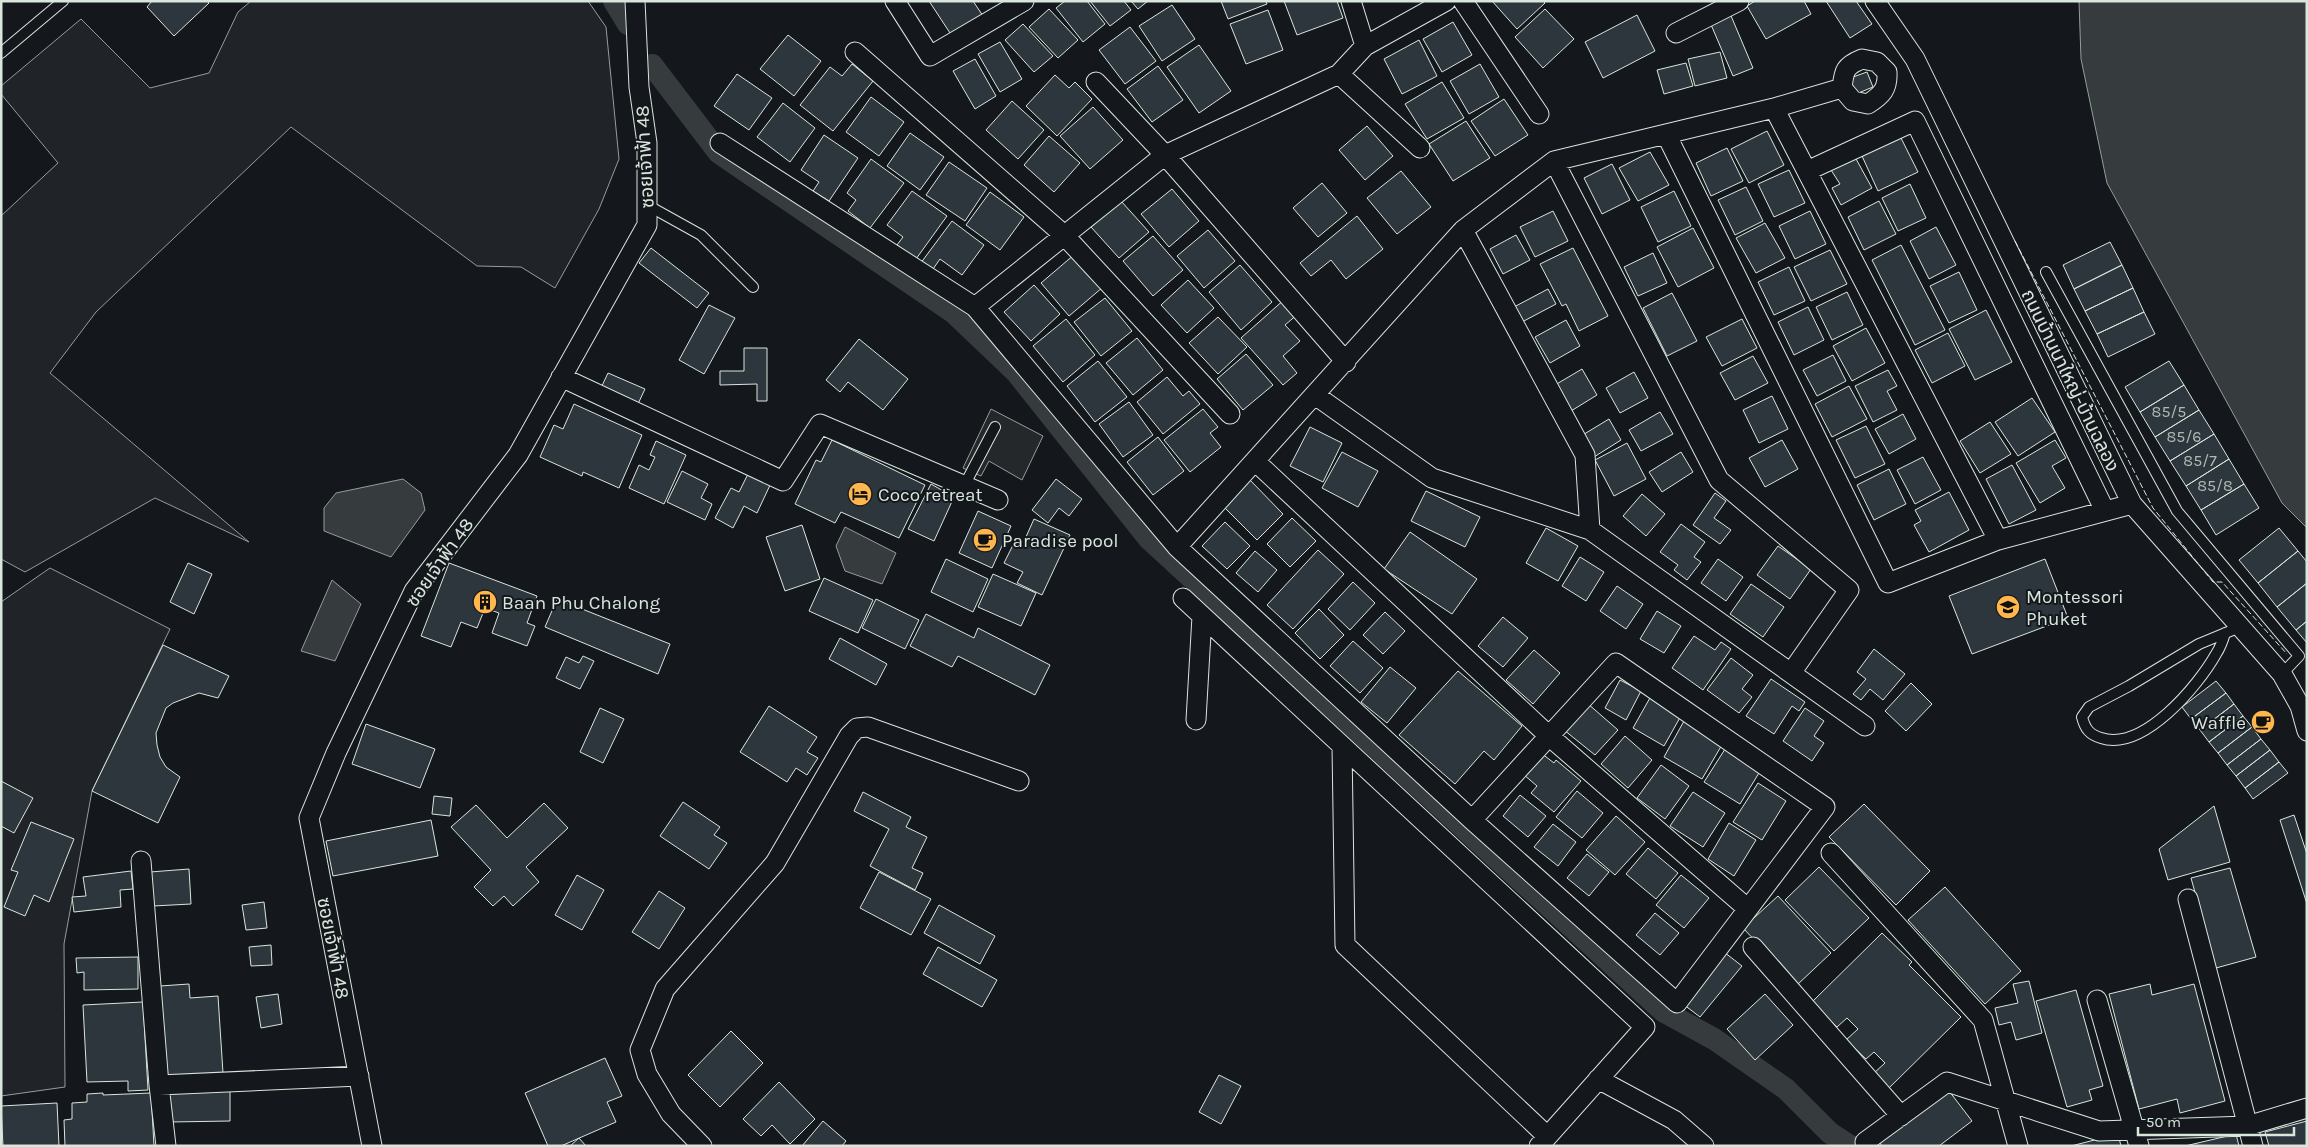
<svg xmlns="http://www.w3.org/2000/svg" width="2308" height="1147" viewBox="0 0 2308 1147" font-family="Karla,'Noto Sans Thai',sans-serif">
<rect width="100%" height="100%" fill="#14181c"/>
<path fill="#202428" stroke="#939e99" d="M251,1H588L606,27L619,159L599,209L555,288L521,267L477,266L291,127L96,312L50,373L249,542L155,498L25,572L1,559V216L58,163L1,94V86L81,19L150,88L209,73L238,12Z
M50,568L170,629L92,791L64,944L65,1087L1,1096V602Z"/>
<path fill="#24282b" stroke="#939e99" d="M991,409L1043,436L1022,480L989,461L981,476L963,468Z"/>
<path fill="#363b3e" stroke="#939e99" d="M2079,1H2307V528L2282,503L2107,183L2081,59Z
M403,479L421,493L425,510L391,557L324,531V508L336,493Z
M845,527L896,553L882,584L845,571L836,546Z
M332,580L361,604L335,661L301,651Z"/>
<g fill="none" stroke-linecap="round" stroke-linejoin="round">
<path stroke="#363b3e" stroke-width="22" d="M614,1L628,24
M652,65L719,153L954,313L1016,372L1149,539L1663,1011L1714,1039L1786,1089L1830,1133L1850,1146"/>
</g>
<path fill="#2c363c" stroke="#d8e6dc" d="M152,1H207L209,3L174,36L147,7Z
M929,1H973L983,16L952,36Z
M1065,1H1087L1105,24L1083,42L1056,8Z
M1090,1H1124L1131,10L1110,26Z
M1131,1H1148L1138,9Z
M1221,1H1266L1267,4L1228,19Z
M1284,1H1337L1343,18L1297,35Z
M1492,1H1543L1545,3L1517,29Z
M1755,1H1804L1811,14L1766,39L1747,6Z
M1826,1H1856L1872,24L1850,38Z
M1172,5L1195,39L1162,61L1139,26Z
M1049,9L1078,40L1058,58L1029,27Z
M1545,9L1574,39L1543,68L1515,37Z
M1268,10L1283,50L1246,64L1230,24Z
M1729,11L1753,68L1733,76L1709,20Z
M1637,15L1655,51L1603,78L1585,42Z
M1453,22L1472,55L1442,72L1423,39Z
M1023,24L1053,56L1034,72L1005,40Z
M1130,27L1156,61L1125,84L1099,50Z
M788,35L821,61L794,96L760,69Z
M1419,40L1437,76L1402,94L1384,59Z
M1000,42L1022,79L1000,92L978,54Z
M1199,45L1231,91L1199,113L1167,67Z
M1720,52L1727,78L1695,86L1688,59Z
M975,59L996,96L975,109L953,71Z
M1686,63L1693,86L1664,94L1657,70Z
M852,64L873,81L833,131L800,105L830,67L842,76Z
M1480,64L1499,97L1469,114L1450,81Z
M1158,66L1183,100L1152,122L1127,89Z
M1867,72L1873,87L1856,94L1850,78Z
M737,74L772,98L749,130L714,106Z
M1055,75L1069,88L1075,82L1092,99L1057,136L1026,106Z
M1442,82L1464,118L1427,139L1405,104Z
M871,97L904,122L879,156L846,132Z
M1504,99L1528,135L1495,156L1471,121Z
M1012,101L1044,130L1018,159L986,130Z
M783,103L815,128L790,162L757,137Z
M1093,107L1123,140L1090,169L1060,136Z
M1466,121L1490,158L1453,181L1429,144Z
M1367,126L1393,156L1365,180L1339,150Z
M1767,131L1784,165L1749,183L1731,149Z
M910,133L944,157L920,190L887,166Z
M824,135L858,158L829,201L813,191L819,182L801,170Z
M1049,136L1080,163L1054,192L1024,165Z
M1901,138L1918,172L1878,191L1862,156Z
M1727,148L1743,181L1711,196L1696,163Z
M1650,152L1669,185L1638,201L1619,168Z
M1855,157L1872,188L1841,205L1832,188L1840,184L1831,170Z
M871,159L904,183L870,228L848,211L856,200L847,193Z
M949,162L987,188L965,221L926,195Z
M1612,164L1630,200L1602,214L1584,178Z
M1789,170L1805,203L1774,217L1758,184Z
M1401,171L1431,207L1397,234L1367,198Z
M1322,183L1347,213L1318,237L1293,208Z
M1910,184L1926,218L1898,231L1882,198Z
M1746,187L1763,221L1735,235L1718,200Z
M1172,189L1199,221L1169,247L1141,214Z
M912,191L947,216L916,259L897,245L903,237L887,225Z
M1674,191L1691,226L1658,242L1641,207Z
M990,192L1024,217L1000,250L966,225Z
M1121,201L1149,232L1119,258L1091,227Z
M1879,201L1896,234L1864,250L1848,217Z
M1553,211L1568,241L1535,257L1520,227Z
M1810,211L1826,244L1795,259L1779,226Z
M1357,216L1383,249L1346,279L1331,260L1311,276L1300,263Z
M952,221L984,245L962,275L940,259L931,272L920,264Z
M1765,223L1785,258L1756,273L1736,238Z
M1936,227L1956,265L1929,279L1910,241Z
M1693,228L1714,268L1678,287L1657,247Z
M1208,230L1235,261L1204,288L1177,256Z
M1516,235L1530,260L1503,274L1490,249Z
M1153,236L1183,270L1153,296L1123,261Z
M2110,242L2122,265L2074,289L2063,265Z
M1901,245L1945,330L1915,345L1872,260Z
M651,248L709,293L697,308L639,263Z
M1573,248L1608,316L1579,331L1566,304L1562,306L1540,264Z
M1830,250L1847,284L1811,301L1794,267Z
M1653,253L1667,283L1638,296L1624,267Z
M1075,254L1103,287L1069,316L1041,283Z
M1240,265L1272,302L1241,330L1209,292Z
M2122,265L2133,288L2085,311L2074,289Z
M1789,267L1805,301L1774,315L1758,282Z
M1959,272L1977,310L1949,323L1930,286Z
M1188,280L1214,308L1187,333L1161,305Z
M1034,285L1060,314L1031,341L1004,312Z
M2133,288L2144,312L2097,334L2085,311Z
M1548,289L1556,304L1522,322L1514,307Z
M1847,292L1863,325L1832,340L1816,307Z
M1672,293L1697,341L1667,356L1643,308Z
M1105,298L1132,331L1101,356L1074,322Z
M1286,298L1299,313L1285,325L1300,341L1283,356L1297,373L1283,385L1241,338Z
M709,305L735,318L704,374L679,360Z
M1808,307L1824,340L1794,355L1778,322Z
M1986,310L2012,362L1975,380L1949,329Z
M2144,312L2155,334L2108,357L2097,334Z
M1218,317L1247,347L1218,374L1189,343Z
M1066,319L1095,355L1063,382L1033,346Z
M1742,319L1757,348L1722,366L1706,337Z
M1566,320L1580,346L1550,363L1535,337Z
M1866,328L1885,363L1852,381L1833,346Z
M1948,333L1965,366L1932,383L1915,350Z
M1137,338L1163,370L1133,395L1106,363Z
M859,339L908,379L883,410L848,382L840,392L826,380Z
M744,348H767V401H757V384L720,385V371H744Z
M1246,354L1273,385L1243,410L1217,379Z
M1833,355L1846,381L1817,396L1803,370Z
M1753,356L1768,383L1735,400L1720,373Z
M1098,361L1127,397L1095,422L1067,386Z
M2169,361L2184,385L2140,412L2125,387Z
M1582,369L1597,395L1571,411L1555,385Z
M1888,370L1897,386L1887,391L1897,410L1873,422L1855,386Z
M1634,372L1648,398L1620,413L1606,388Z
M608,373L645,389L637,406L600,390Z
M1167,377L1183,396L1189,391L1200,404L1163,434L1137,402Z
M2184,385L2199,410L2155,437L2140,412Z
M1849,386L1867,419L1832,437L1815,404Z
M1772,396L1788,429L1759,443L1743,410Z
M2032,398L2055,432L2018,456L1995,422Z
M1129,402L1153,435L1123,457L1099,424Z
M574,404L642,435L619,488L583,472L582,476L540,457L554,425L563,429Z
M1203,409L1218,427L1210,433L1221,447L1190,472L1164,440Z
M2199,410L2214,434L2170,461L2155,437Z
M1660,412L1673,434L1641,451L1629,430Z
M1903,414L1916,439L1889,454L1875,429Z
M1609,419L1621,440L1594,457L1581,436Z
M1990,422L2011,454L1980,473L1960,441Z
M1866,426L1885,464L1855,478L1836,440Z
M1310,427L1342,443L1323,482L1290,466Z
M2214,434L2229,459L2186,486L2170,461Z
M1158,437L1184,471L1153,495L1127,462Z
M832,440L925,485L899,538L841,512L835,523L795,504L816,460L821,462Z
M1782,440L1798,469L1765,487L1749,458Z
M2055,440L2066,458L2052,466L2065,488L2040,503L2016,463Z
M656,441L686,455L664,504L629,488L639,465L649,470L655,457L650,455Z
M1627,443L1646,479L1614,496L1595,460Z
M1342,452L1378,471L1358,507L1322,488Z
M1681,452L1693,472L1662,492L1649,472Z
M1923,457L1941,490L1915,504L1897,470Z
M2229,459L2244,484L2201,510L2186,486Z
M2012,465L2036,510L2009,524L1986,479Z
M1889,469L1906,504L1874,520L1857,485Z
M682,471L708,484L701,498L712,504L705,520L667,502Z
M749,472L771,483L757,513L744,506L733,528L715,518L731,488L739,492Z
M1056,479L1082,499L1069,516L1059,508L1048,523L1032,510Z
M1249,479L1283,514L1257,540L1222,505Z
M931,484L954,497L934,541L908,529Z
M2244,484L2259,508L2216,535L2201,510Z
M1426,491L1480,517L1465,547L1411,521Z
M1949,492L1969,530L1929,552L1914,525L1921,521L1915,510Z
M1715,493L1726,501L1714,518L1731,530L1720,544L1693,525Z
M1642,494L1665,514L1646,536L1623,516Z
M978,511L1011,526L992,568L959,553Z
M1292,518L1316,541L1290,567L1267,544Z
M1034,519L1070,535L1042,595L1017,583L1023,572L1004,563L1013,545L1021,548Z
M1225,522L1250,546L1227,569L1202,546Z
M1681,524L1705,542L1694,557L1701,562L1687,580L1674,570L1678,565L1660,552Z
M802,525L820,579L785,591L766,537Z
M1546,528L1578,546L1558,581L1526,563Z
M2279,528L2298,551L2258,583L2239,560Z
M1410,532L1477,579L1452,614L1384,569Z
M1778,546L1811,569L1790,599L1757,575Z
M1318,550L1344,574L1293,629L1267,605Z
M1255,551L1277,570L1258,592L1236,573Z
M2298,551L2307,562V583L2277,607L2258,583Z
M1580,557L1604,572L1586,601L1562,586Z
M946,559L988,579L973,612L931,592Z
M1718,559L1743,577L1726,601L1701,583Z
M2045,559L2068,618L1972,654L1949,596Z
M188,563L212,574L194,614L170,602Z
M449,563L537,596L527,623L535,626L527,646L492,633L499,613L485,608L477,628L461,622L451,647L421,636Z
M993,574L1036,593L1021,626L978,607Z
M824,578L873,600L858,633L809,611Z
M1353,582L1375,603L1350,630L1328,609Z
M2307,583V621L2296,630L2277,607Z
M1751,584L1784,607L1763,637L1730,614Z
M1617,586L1643,604L1626,629L1600,611Z
M557,599L670,644L658,674L545,627Z
M876,599L919,620L905,649L862,628Z
M1319,609L1344,635L1320,659L1295,633Z
M1657,611L1681,626L1664,653L1640,639Z
M1385,612L1405,631L1383,654L1363,635Z
M926,614L974,638L978,628L1050,665L1035,695L958,656L952,667L910,646Z
M1503,617L1528,638L1503,667L1478,646Z
M2307,621V643L2296,630Z
M1694,636L1715,650L1721,642L1731,649L1703,690L1672,668Z
M840,638L887,664L876,685L829,659Z
M1353,641L1383,668L1360,693L1330,666Z
M163,645L229,676L218,698L199,693L173,703L166,708L156,733L157,745L160,757L166,767L180,777L158,823L92,791Z
M1874,649L1905,674L1883,700L1870,689L1861,700L1853,694L1866,679L1857,672Z
M1534,650L1560,673L1533,704L1506,680Z
M583,656L594,661L580,689L556,678L566,657L579,663Z
M1731,658L1753,675L1742,689L1752,697L1739,713L1707,690Z
M1390,667L1416,688L1387,723L1361,702Z
M1458,671L1522,726L1494,760L1484,751L1455,784L1399,735Z
M1771,679L1805,702L1799,711L1792,706L1774,734L1746,716Z
M1620,680L1641,691L1626,720L1605,708Z
M2216,681L2226,693L2191,719L2182,707Z
M1911,683L1932,704L1906,731L1885,711Z
M2226,693L2234,704L2200,730L2191,719Z
M1651,696L1682,714L1664,746L1633,728Z
M1587,703L1618,730L1595,755L1564,730Z
M2234,704L2243,716L2209,742L2200,730Z
M769,706L817,737L807,752L818,758L807,775L796,768L787,782L740,752Z
M600,708L624,719L603,763L580,752Z
M1805,708L1824,721L1814,736L1824,743L1812,761L1783,741Z
M2243,716L2252,727L2218,753L2209,742Z
M1684,721L1723,743L1702,779L1664,757Z
M366,724L435,749L420,788L352,764Z
M2252,727L2261,739L2227,765L2218,753Z
M1625,736L1652,760L1628,788L1601,764Z
M2261,739L2270,750L2236,776L2227,765Z
M1727,746L1762,768L1740,804L1704,782Z
M2270,750L2279,762L2245,788L2236,776Z
M1541,753L1554,763L1556,760L1581,781L1554,812L1531,793L1537,786L1523,774Z
M2279,762L2288,773L2253,799L2245,788Z
M1661,765L1689,786L1665,819L1637,798Z
M1,781L33,798L14,833L1,826Z
M1758,783L1786,801L1762,840L1733,822Z
M1577,791L1603,813L1582,838L1556,817Z
M863,792L911,817L906,827L927,837L912,868L923,873L915,890L870,866L889,829L854,811Z
M1693,792L1725,813L1703,847L1670,826Z
M1520,795L1546,816L1528,837L1503,816Z
M434,796L452,798L450,816L432,814Z
M683,802L720,827L714,835L727,843L709,869L660,836Z
M544,803L568,828L526,867L539,882L513,906L504,896L493,906L474,887L491,870L451,827L476,805L507,838Z
M1864,804L1930,871L1896,905L1829,837Z
M2214,806L2230,862L2168,880L2159,849Z
M2294,815L2307,854V904L2280,820Z
M1616,816L1645,842L1615,875L1586,850Z
M431,820L438,856L333,876L326,841Z
M31,822L74,839L49,902L34,895L25,916L4,907L18,872L11,870Z
M1729,823L1756,840L1734,876L1708,859Z
M1553,824L1576,842L1558,866L1534,847Z
M1648,848L1678,873L1656,899L1626,874Z
M1587,854L1609,872L1589,896L1567,878Z
M1819,867L1869,918L1834,951L1785,900Z
M2230,868L2256,957L2216,968L2191,878Z
M189,869L191,904L153,906L150,872Z
M131,871L133,889L120,890L121,907L74,912L72,897L86,896L83,877Z
M879,872L931,899L911,935L860,908Z
M577,875L604,890L582,930L555,915Z
M1681,875L1709,898L1684,928L1656,905Z
M1945,887L2021,971L1985,1004L1908,920Z
M659,891L685,908L659,949L632,932Z
M1778,896L1831,953L1797,985L1743,928Z
M264,902L267,928L246,930L242,905Z
M939,905L995,936L980,964L924,933Z
M1655,913L1679,933L1660,955L1636,935Z
M1882,933L1912,962L1909,965L1961,1017L1889,1088L1874,1073L1885,1063L1874,1052L1866,1059L1846,1040L1858,1029L1847,1018L1837,1027L1812,1002Z
M271,945L272,965L251,966L249,947Z
M938,947L997,980L982,1007L923,974Z
M1724,952L1742,966L1700,1017L1683,1004Z
M138,957V989L84,990V972L77,973L76,958Z
M2029,981L2042,1033L2016,1040L2011,1022L1999,1025L1995,1008L2018,1003L2013,984Z
M189,984L190,998L218,996L223,1073L167,1077L160,986Z
M2150,984L2152,995L2194,984L2225,1101L2180,1113L2177,1099L2139,1109L2109,994Z
M2076,990L2103,1086L2089,1090L2092,1100L2067,1107L2036,1001Z
M278,994L282,1024L261,1028L256,997Z
M1765,994L1793,1025L1755,1060L1727,1029Z
M143,1002L148,1090L128,1091V1081L87,1082L83,1005Z
M731,1031L763,1063L720,1107L688,1075Z
M605,1058L622,1096L607,1102L616,1122L561,1146H548L525,1093Z
M1219,1075L1241,1086L1221,1124L1199,1112Z
M779,1082L815,1119L790,1144L772,1125L761,1136L743,1119Z
M1946,1087L1972,1121L1939,1146H1882L1877,1139Z
M230,1091V1121L170,1122L169,1092Z
M103,1093V1095L151,1093L154,1146H65L64,1120L72,1119V1103L87,1102V1094Z
M57,1103L59,1146H3L1,1106Z
M823,1121L846,1141L842,1146H802Z
M2307,1121V1146H2269L2265,1132Z
M2118,1134L2121,1146H2071Z
M2236,1134L2239,1146H2185Z
M579,1138L586,1146H570Z"/>
<g fill="none" stroke-linecap="round" stroke-linejoin="round">
<g stroke="#d8e6dc" stroke-width="12">
<path id="lane" d="M1,53L63,1
M647,205L701,235L753,287
M2046,272L2177,511L2299,656L2282,674
M964,486L995,427
M2225,633C2223,640 2220,648 2216,654C2198,686 2143,752 2101,738C2090,735 2085,729 2082,717L2089,707L2129,686L2199,644L2240,627"/>
</g>
<g stroke="#d8e6dc" stroke-width="21">
<path id="street" d="M895,1L930,56L1024,1
M1351,1L1365,46
M1463,1L1539,114
M1875,1L1915,59L2132,504L2282,674L2300,706L2307,731
M1676,33L1739,1
M855,52L1064,235L1230,414
M1862,59L1877,62L1887,72C1888,89 1882,95 1868,104L1853,101L1842,88C1844,70 1845,66 1862,59Z
M1339,74L1420,148
M1096,82L1165,155L1346,362
M1774,108L1998,540
M1666,134L1888,583L1998,540L2132,504
M720,143L975,307L1177,547L1472,820L1677,1003L1825,807L1616,663L1472,820
M1554,161L1719,480L1849,590L1791,673
M1807,171L1915,121L2105,511
M1463,230L1585,455L1590,530
M975,307L1165,155L1339,74L1365,46L1446,1
M561,377L783,481L820,424L998,500
M1315,395L1432,478L1590,530L1865,726
M1255,461L1549,736L1748,909
M1177,547L1463,230L1554,161L1774,108L1842,88
M1183,598L1645,1027L1539,1146
M1196,720L1202,616
M1342,746L1345,945L1547,1136
M1831,853L1983,1020L2018,1146
M141,861L159,1085L359,1076
M2188,899L2253,1146
M1753,947L1901,1116
M2097,1000L2139,1146
M1598,1079L1674,1120L1704,1146
M159,1085L166,1146
M1865,1142L1947,1082L2099,1131L2247,1126L2307,1108
M372,1146L309,818L336,753L414,591L518,455L647,225V143L639,87L635,1
M702,1146L671,1114L647,1074L640,1050L665,989L775,863L849,736L857,728L868,727L1019,781"/>
</g>
<use href="#lane" stroke="#14181c" stroke-width="10"/>
<use href="#street" stroke="#14181c" stroke-width="19"/>
<path stroke="#d8e6dc" stroke-width="1" stroke-dasharray="6 2.5" stroke-linecap="butt" d="M2015,241L2153,508L2213,582H2222L2287,654"/>
</g>
<defs>
<g id="hotel-disc" transform="scale(1.25)"><circle r="9.5" fill="#ffb74d" stroke="#14181c"/><path d="M-6-4.5h1.5V1H6V5H4.5V3h-9V5H-6ZM-4 0a1.8 1.8 0 1 1 3.6 0ZM.5 0V-2.5h3Q6-2.5 6 0Z" fill="#111"/></g>
<g id="cafe-disc" transform="scale(1.25)"><circle r="9.5" fill="#ffb74d" stroke="#14181c"/><path d="M-5.5-4.5H6V0H3Q3 3.5 0 3.5H-2.5Q-5.5 3.5-5.5 0ZM3-3.2v2h1.7v-2ZM-6 4.5H4V6H-6Z" fill="#111"/></g>
<g id="building-disc" transform="scale(1.25)"><circle r="9.5" fill="#ffb74d" stroke="#14181c"/><path d="M-4-6H4V6H1V3H-1V6H-4ZM-2.5-4.3h1.7v1.8h-1.7ZM.8-4.3h1.7v1.8H.8ZM-2.5-1h1.7V.8h-1.7ZM.8-1h1.7V.8H.8Z" fill="#111"/></g>
<g id="school-disc" transform="scale(1.25)"><circle r="9.5" fill="#ffb74d" stroke="#14181c"/><path d="M0-5L7-2L0 1L-7-2ZM-4 1L0 2.5L4 1V4Q0 6-4 4Z" fill="#111"/></g>
</defs>
<g fill-rule="evenodd">
<use href="#hotel-disc" x="860" y="494"/>
<use href="#cafe-disc" x="985" y="540"/>
<use href="#building-disc" x="485" y="602"/>
<use href="#school-disc" x="2008" y="607"/>
<use href="#cafe-disc" x="2263" y="722"/>
</g>
<g text-anchor="middle" stroke-width="4" stroke-linejoin="round" paint-order="stroke">
<g font-size="16" fill="#adbab4">
<text x="2169" y="417">85/5</text>
<text x="2184" y="442">85/6</text>
<text x="2200" y="466">85/7</text>
<text x="2215" y="491">85/8</text>
</g>
<g font-size="19" fill="#d8e6dc" stroke="#14181c">
<text transform="translate(644 157) rotate(-93)" y="7">ซอยเจ้าฟ้า 48</text>
<text transform="translate(2071 380) rotate(64)" y="7">ถนนบ้านนาใหญ่-บ้านฉลอง</text>
<text transform="translate(439 562) rotate(-55)" y="7">ซอยเจ้าฟ้า 48</text>
<text transform="translate(334 948) rotate(79)" y="7">ซอยเจ้าฟ้า 48</text>
</g>
<g font-size="19" fill="#d8e6dc" stroke="#14181c" text-anchor="start">
<text x="878" y="501">Coco retreat</text>
<text x="1002" y="547">Paradise pool</text>
<text x="2026" y="603">Montessori<tspan x="2026" dy="22">Phuket</tspan></text>
<text x="502" y="609">Baan Phu Chalong</text>
<text x="2246" y="729" text-anchor="end">Waffle</text>
</g>
</g>
<rect width="2308" height="1147" fill="none" stroke="#d8e6dc" stroke-width="5"/>
<path d="M2138 1127v8h156v-8" fill="none" stroke="#d8e6dc" stroke-width="2.5"/>
<text x="2146" y="1127" font-size="15" fill="#d8e6dc" stroke="#14181c" stroke-width="4" paint-order="stroke">50 m</text>
</svg>
